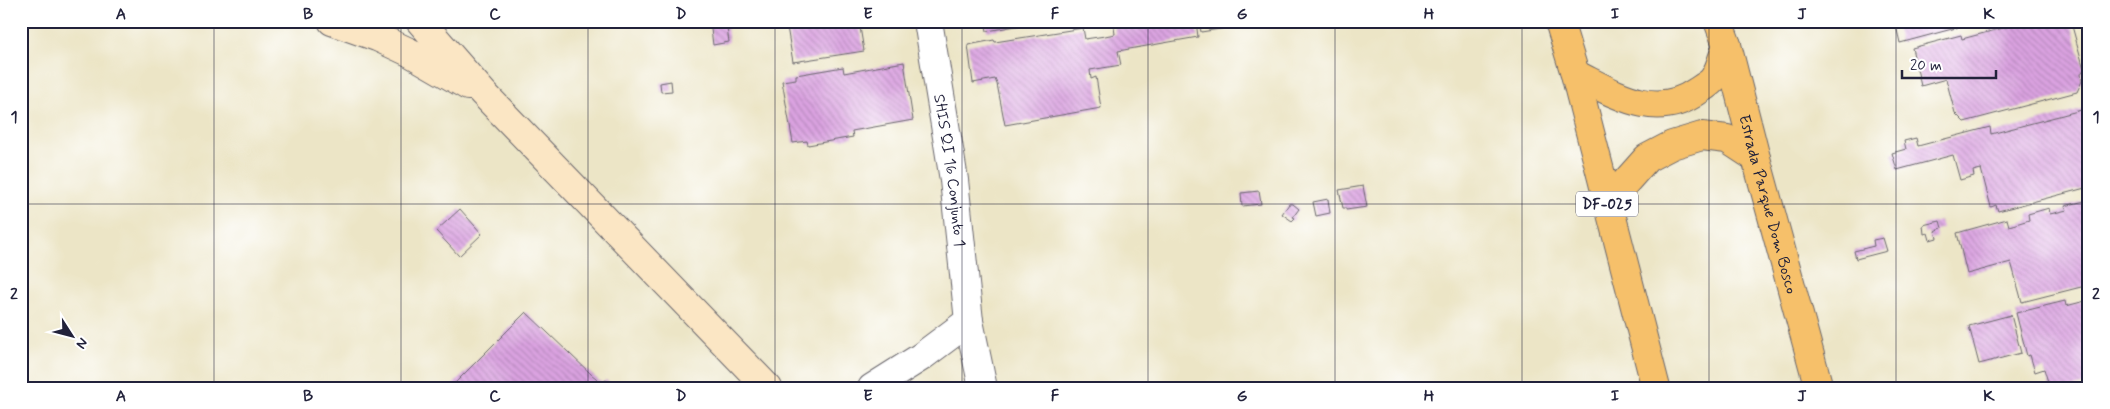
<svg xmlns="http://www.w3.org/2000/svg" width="2110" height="409" viewBox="0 0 2110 409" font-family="Mynerve,sans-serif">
<defs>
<pattern id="building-back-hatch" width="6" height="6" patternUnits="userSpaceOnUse" patternTransform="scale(1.25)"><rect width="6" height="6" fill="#dba3e1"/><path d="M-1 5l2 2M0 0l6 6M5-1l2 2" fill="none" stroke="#b184b8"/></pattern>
</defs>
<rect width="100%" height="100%" fill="#fff"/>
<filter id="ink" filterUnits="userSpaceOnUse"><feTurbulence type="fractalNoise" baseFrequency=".02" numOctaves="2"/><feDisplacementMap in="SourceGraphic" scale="10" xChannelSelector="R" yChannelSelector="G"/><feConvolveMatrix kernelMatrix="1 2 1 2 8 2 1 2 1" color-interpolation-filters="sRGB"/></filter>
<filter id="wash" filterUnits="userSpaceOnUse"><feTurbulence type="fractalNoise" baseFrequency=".0096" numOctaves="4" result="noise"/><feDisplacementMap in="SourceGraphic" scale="20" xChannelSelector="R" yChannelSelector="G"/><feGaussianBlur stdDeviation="1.12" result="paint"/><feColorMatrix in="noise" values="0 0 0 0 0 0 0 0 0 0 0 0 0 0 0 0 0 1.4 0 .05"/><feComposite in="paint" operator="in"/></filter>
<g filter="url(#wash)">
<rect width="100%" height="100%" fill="#ece5c6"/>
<g id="blocks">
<path fill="url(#building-back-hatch)" d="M710,21H726L729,42L713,45Z
M786,21H859L864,51L793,62Z
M985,21H1039L1040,22L987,31Z
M1113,21H1196L1198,37L1118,51L1121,65L1090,70L1091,79L1096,77L1101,108L1005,125L997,84L995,79L973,83L968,45L994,40L995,42L1083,28L1085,39L1105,36L1115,34Z
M1199,21H1232L1233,27L1201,32Z
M1895,21H1978V22L1900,43Z
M2029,21H2068L2070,26H2072L2084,69L2081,74L2082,81L2077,92L1964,122L1955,113L1946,79L1921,86L1912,48L1961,35L1962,39Z
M904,62L913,120L852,131L853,137L808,145L807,141L793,143L782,81L796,79V75L843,67L844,73Z
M671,81L672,91L661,92L660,83Z
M2089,108V187L1998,211L1996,205L1991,207L1981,169L1973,171L1974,176L1960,180L1953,155L1897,170L1892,153L1906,149L1904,141L1916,138L1918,146L1990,127L1991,134Z
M1363,186L1367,207L1346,210V208H1343L1339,190Z
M1259,191L1261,204L1242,206L1241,193Z
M1328,199L1330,213L1316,216L1313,202Z
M2088,200L2089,240L2086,241L2089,252V285L2022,302L2011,262L1967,274L1957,233L2007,219L2009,226L2029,220L2028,214L2049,208L2050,214L2067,210L2065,206Z
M1289,204H1293L1299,209L1293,217L1295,218L1292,221L1282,214Z
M460,209L482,234L459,256L436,231Z
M1940,221L1942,228L1935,231L1937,238L1930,240L1928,233L1924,234L1923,225Z
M1883,238L1887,251L1856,259L1854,251L1874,246L1873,240Z
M2089,300V383L2070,388H2050L2044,369L2035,372L2030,355L2027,356L2016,313L2065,301L2066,306Z
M526,312L591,374L602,383L606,380L614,388H450Z
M2011,315L2021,353L1979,364L1969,326Z"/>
</g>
</g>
<g filter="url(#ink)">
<use href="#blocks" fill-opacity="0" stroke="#69666c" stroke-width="1"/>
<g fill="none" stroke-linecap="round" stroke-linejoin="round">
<g stroke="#69666c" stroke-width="30">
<g id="street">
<path id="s1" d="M928,21L954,180L969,321L983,388"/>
<path d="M872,388L921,357L969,321"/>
</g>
</g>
<g stroke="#69666c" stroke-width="30">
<path id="secondary" d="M332,21L377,37L409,52L468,86
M420,21L483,93L768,388"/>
</g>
<g stroke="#69666c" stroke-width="30">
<g id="primary">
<path d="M1559,21L1575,74L1656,388"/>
<path id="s2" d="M1718,21L1727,45L1756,158L1819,388"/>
<path d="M1575,74C1614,93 1655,121 1696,92C1702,88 1711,83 1714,78C1720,69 1723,55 1727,45"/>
<path d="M1607,203L1647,158L1672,145L1702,136L1727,139L1756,158"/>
</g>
</g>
<use href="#street" stroke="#fff" stroke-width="28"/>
<use href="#secondary" stroke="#fbe6c4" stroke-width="28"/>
<use href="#primary" stroke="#f6c06b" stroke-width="28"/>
</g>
</g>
<path fill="none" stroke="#22223b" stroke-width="1" stroke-opacity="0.55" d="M214,21V388M401,21V388M588,21V388M775,21V388M962,21V388M1148,21V388M1335,21V388M1522,21V388M1709,21V388M1896,21V388M21,204H2089"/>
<g text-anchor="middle" stroke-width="4" stroke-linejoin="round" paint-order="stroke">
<rect fill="#fff" stroke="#646476" stroke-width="1" x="1576" y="191.5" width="62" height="25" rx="4"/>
<g font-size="15" font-weight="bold" fill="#22223b">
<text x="1607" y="209">DF-025</text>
</g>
<g font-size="16" fill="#22223b" stroke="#fff">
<text dy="6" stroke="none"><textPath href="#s1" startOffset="151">SHIS QI 16 Conjunto 1</textPath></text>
<text dy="6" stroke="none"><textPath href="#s2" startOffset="190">Estrada Parque Dom Bosco</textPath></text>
</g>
</g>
<rect width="2110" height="409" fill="none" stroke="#fff" stroke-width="55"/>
<g transform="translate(72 336) rotate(126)" stroke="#ffffff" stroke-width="4" paint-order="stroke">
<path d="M0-4L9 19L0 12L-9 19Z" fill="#22223b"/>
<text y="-8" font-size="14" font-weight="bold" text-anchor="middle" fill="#22223b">N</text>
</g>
<path d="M1902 70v8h94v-8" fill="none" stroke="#22223b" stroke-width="2.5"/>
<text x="1910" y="70" font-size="15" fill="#22223b" stroke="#ffffff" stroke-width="4" paint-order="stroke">20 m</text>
<rect x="28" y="28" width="2054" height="354" fill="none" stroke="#22223b" stroke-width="2"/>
<g font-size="16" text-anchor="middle" font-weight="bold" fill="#22223b">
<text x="121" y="19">A</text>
<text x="308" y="19">B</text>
<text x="495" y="19">C</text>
<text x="681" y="19">D</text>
<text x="868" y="19">E</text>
<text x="1055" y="19">F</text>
<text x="1242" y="19">G</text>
<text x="1429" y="19">H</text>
<text x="1615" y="19">I</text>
<text x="1802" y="19">J</text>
<text x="1989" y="19">K</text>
<text x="14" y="122">1</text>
<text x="2096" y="122">1</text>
<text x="14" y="299">2</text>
<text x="2096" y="299">2</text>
<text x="121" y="401">A</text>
<text x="308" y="401">B</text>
<text x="495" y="401">C</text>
<text x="681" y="401">D</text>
<text x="868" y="401">E</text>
<text x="1055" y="401">F</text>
<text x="1242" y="401">G</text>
<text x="1429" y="401">H</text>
<text x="1615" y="401">I</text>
<text x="1802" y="401">J</text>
<text x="1989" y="401">K</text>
</g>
</svg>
